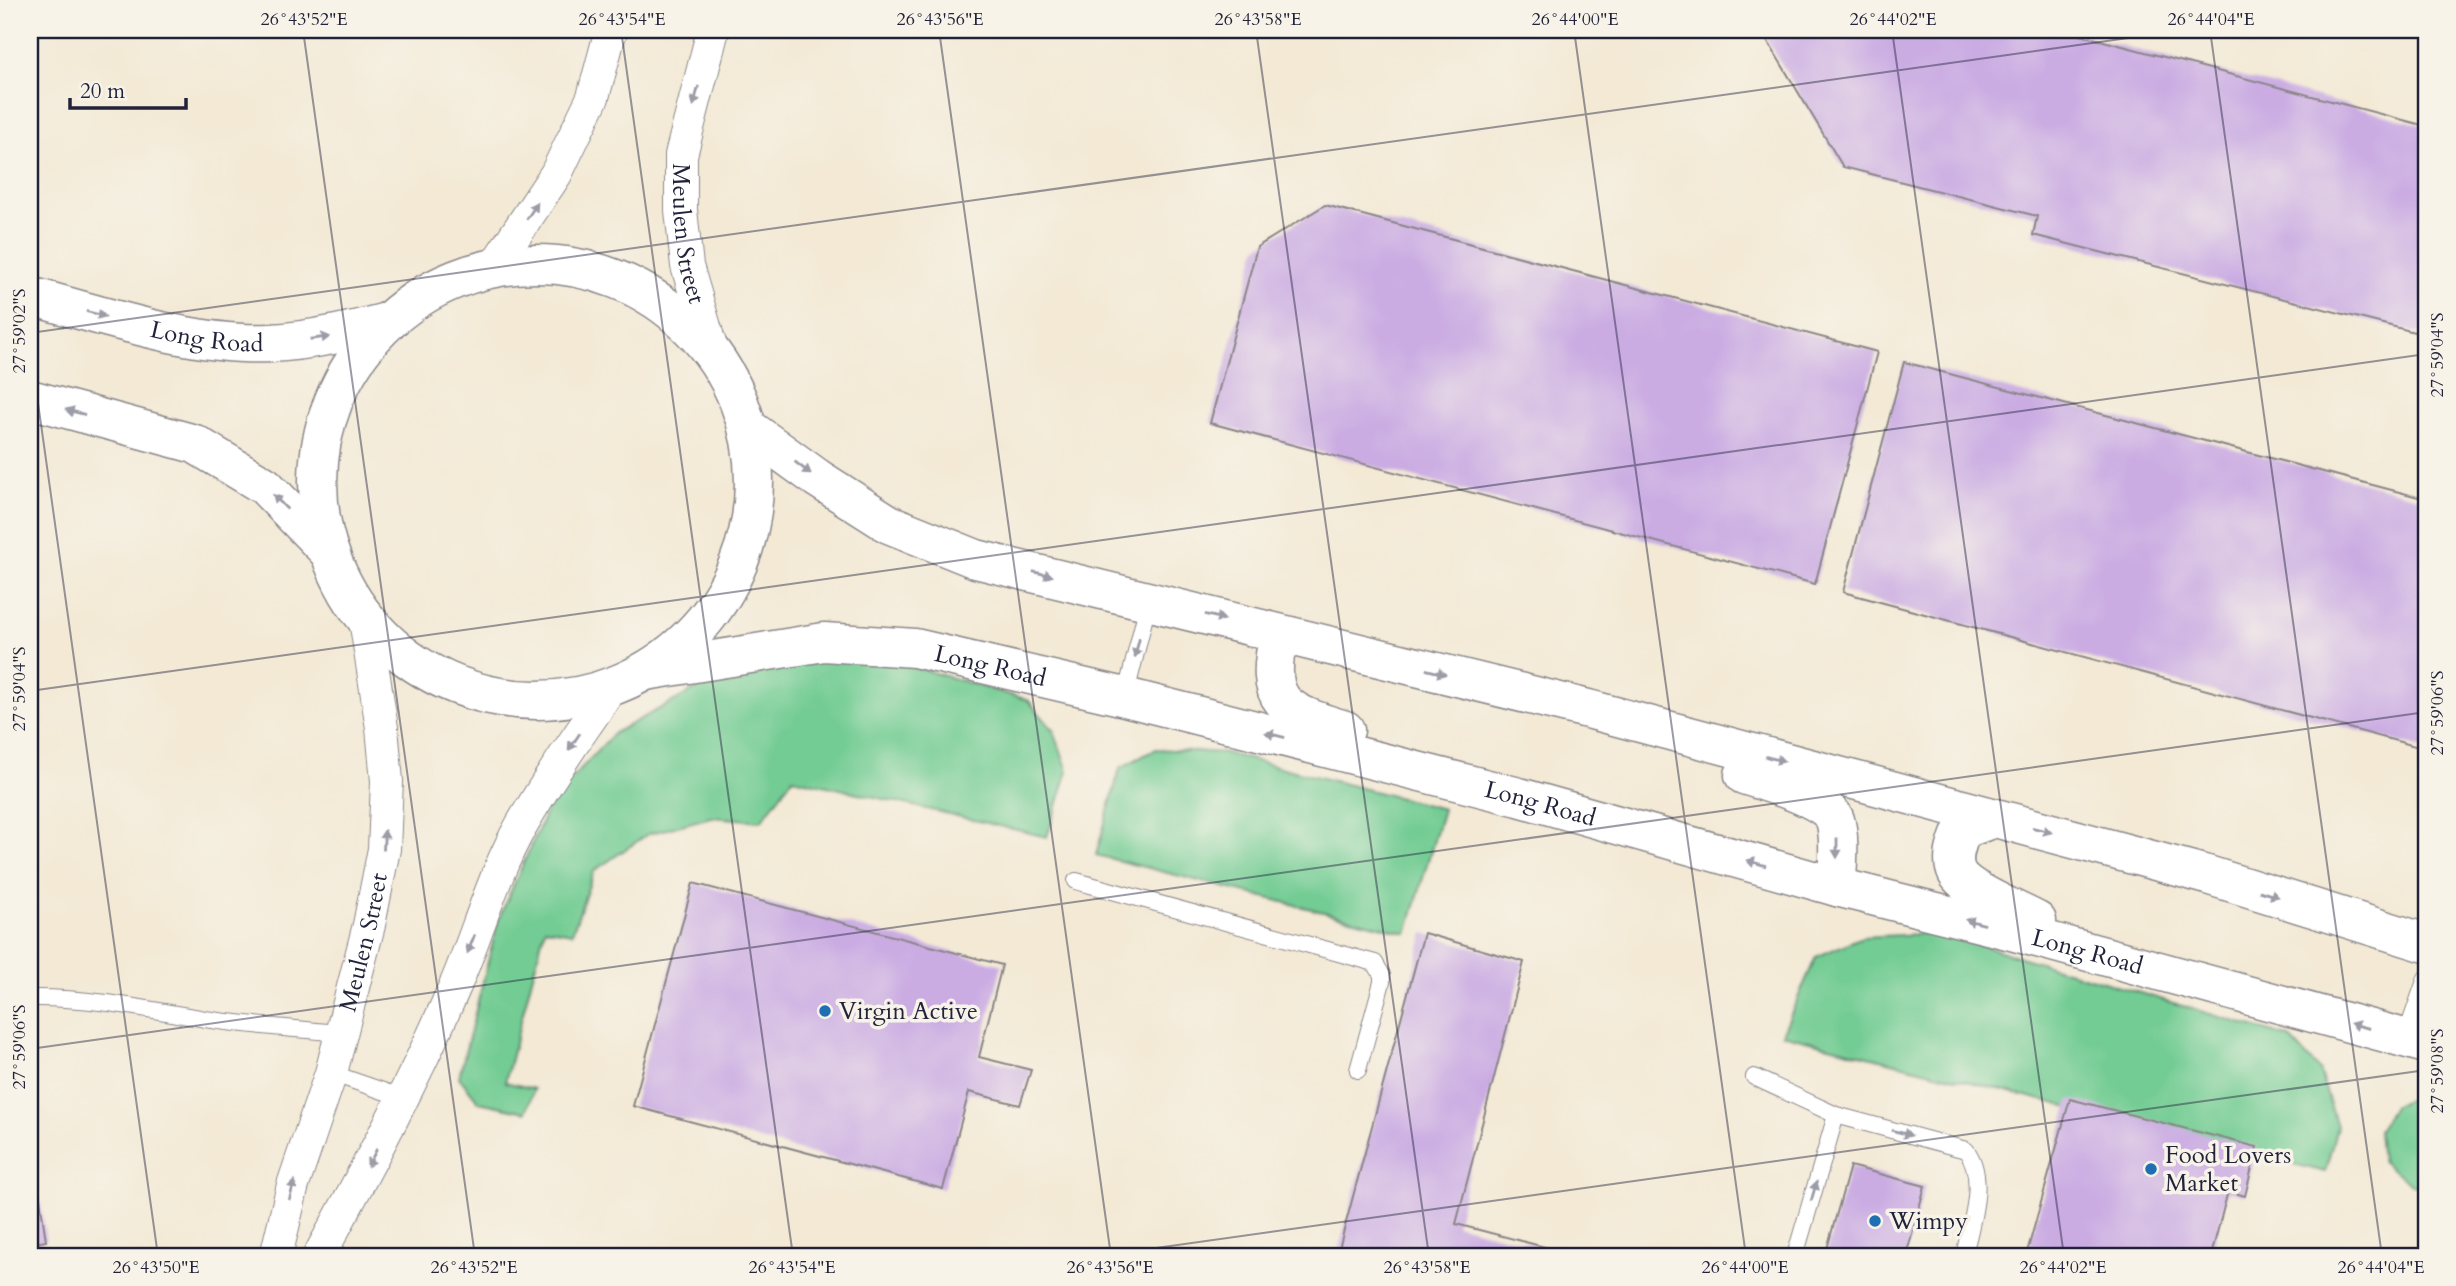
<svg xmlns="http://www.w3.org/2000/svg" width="2456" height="1286" viewBox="0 0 2456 1286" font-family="Cardo,serif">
<rect width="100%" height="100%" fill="#f7f3e8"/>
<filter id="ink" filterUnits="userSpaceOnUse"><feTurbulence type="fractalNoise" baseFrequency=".0143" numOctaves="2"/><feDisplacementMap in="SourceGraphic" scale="14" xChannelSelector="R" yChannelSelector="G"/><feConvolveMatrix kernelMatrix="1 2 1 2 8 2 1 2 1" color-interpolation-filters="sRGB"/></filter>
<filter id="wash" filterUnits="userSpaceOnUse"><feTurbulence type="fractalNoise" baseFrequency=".00686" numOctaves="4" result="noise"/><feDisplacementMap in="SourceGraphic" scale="28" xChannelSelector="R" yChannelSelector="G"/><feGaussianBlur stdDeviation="1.57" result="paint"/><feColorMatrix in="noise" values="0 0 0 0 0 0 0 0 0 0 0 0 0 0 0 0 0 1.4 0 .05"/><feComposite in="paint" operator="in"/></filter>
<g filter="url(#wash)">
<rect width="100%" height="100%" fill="#f3e9d5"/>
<path fill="#72cc93" stroke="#4a7767" stroke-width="2" d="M824,658L897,662L1028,700L1054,731L1068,771L1047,837L793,778L761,821L711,817L648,834L594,871L572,933L545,928L505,1082L534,1089L526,1112L479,1102L459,1077L499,918L551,801L614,733L721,676Z
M1156,749L1225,753L1443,809L1407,933L1096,855L1120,768Z
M1940,933L2290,1038L2319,1070L2337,1126L2325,1172L1782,1034L1816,957L1862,937Z
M2426,1093V1188L2412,1184L2381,1161L2378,1131L2394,1105Z"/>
<g id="blocks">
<path fill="#caace3" d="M1761,30H2062L2426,126V335L2033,235L2037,216L1843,167Z
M1325,205L1877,352L1815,584L1210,423L1257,247Z
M1904,362L2426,499V749L1843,592Z
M693,883L1002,965L979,1057L1031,1070L1020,1105L969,1092L943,1189L633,1106Z
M1424,933L1524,962L1456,1224L1579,1256H1337Z
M2070,1099L2257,1147L2245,1196L2228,1191L2211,1256H2026Z
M1850,1166L1925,1186L1906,1256H1825Z
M38,1185L46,1241L30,1244V1186Z"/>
</g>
</g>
<g filter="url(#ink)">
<use href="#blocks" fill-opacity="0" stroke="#8a8688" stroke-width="2"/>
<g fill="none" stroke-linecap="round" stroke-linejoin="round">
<g stroke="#8a8688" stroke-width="18">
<path id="service" d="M1125,697L1149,600
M1076,881L1375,963L1382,975V982L1358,1070
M30,998C91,997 151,1010 212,1020C255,1026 298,1029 341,1033
M2405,1038L2426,978
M331,1073L403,1098
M1754,1077L1836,1115L1966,1150C1988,1178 1970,1225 1964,1256
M1795,1256L1836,1115"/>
</g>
<g stroke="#8a8688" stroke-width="34">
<g id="minor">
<path id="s1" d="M713,30L681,155V210L687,266L713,354"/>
<path d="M494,267L556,174L593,97L611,30"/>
<path id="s2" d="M276,1256L293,1185L331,1073L369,925L384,849L387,781L382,728L365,619"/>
<path d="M319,1256C367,1168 415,1079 455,986C478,932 493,875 522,824C550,776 581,731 613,686"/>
</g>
</g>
<g stroke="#8a8688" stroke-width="41">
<g id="tertiary">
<circle cx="536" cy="482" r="218"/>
<path id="s3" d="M30,296C104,316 195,347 271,343C311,341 348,332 387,322"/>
<path d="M30,399L195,444L265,486L328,551"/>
<path d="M748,428L817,478L889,524L976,559L1592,710L1794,764L2204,874L2426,943"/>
<path d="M1279,634C1263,703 1283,711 1345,730"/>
<path id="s4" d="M645,671L824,642L915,648L1125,697L1519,797L1837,887L2012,931L2426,1044"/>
<path d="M1744,775C1764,782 1829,799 1835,820C1841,838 1837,868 1837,887"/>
<path d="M1994,818L1962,830C1957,843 1950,859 1957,873C1967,891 2019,911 2037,921"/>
</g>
</g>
<use href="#service" stroke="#fff" stroke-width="16"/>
<use href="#minor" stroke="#fff" stroke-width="32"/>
<use href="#tertiary" stroke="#fff" stroke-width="38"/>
</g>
<defs><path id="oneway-solid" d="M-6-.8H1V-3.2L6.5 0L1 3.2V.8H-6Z" transform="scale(1.75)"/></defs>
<g fill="#9c9ca7">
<use href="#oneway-solid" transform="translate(696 96) rotate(105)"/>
<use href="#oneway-solid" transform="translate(532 211) rotate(-56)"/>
<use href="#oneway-solid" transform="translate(96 314) rotate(15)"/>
<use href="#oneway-solid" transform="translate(320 338) rotate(-8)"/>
<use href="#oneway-solid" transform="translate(75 412) rotate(-165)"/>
<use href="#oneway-solid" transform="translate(803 468) rotate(37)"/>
<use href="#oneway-solid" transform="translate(280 502) rotate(-134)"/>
<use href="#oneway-solid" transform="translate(1043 574) rotate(13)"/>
<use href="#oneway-solid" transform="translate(1215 617) rotate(15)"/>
<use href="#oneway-solid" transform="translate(1137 648) rotate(104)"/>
<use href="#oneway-solid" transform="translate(1436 672) rotate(14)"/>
<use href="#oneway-solid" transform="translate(1275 735) rotate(-166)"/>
<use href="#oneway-solid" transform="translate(574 742) rotate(124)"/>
<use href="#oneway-solid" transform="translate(1775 759) rotate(15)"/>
<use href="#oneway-solid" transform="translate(2042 830) rotate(15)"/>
<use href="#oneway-solid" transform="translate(384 840) rotate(-87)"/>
<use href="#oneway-solid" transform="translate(1837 848) rotate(90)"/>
<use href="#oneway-solid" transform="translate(1756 863) rotate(-164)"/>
<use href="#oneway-solid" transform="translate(2269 894) rotate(17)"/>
<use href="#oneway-solid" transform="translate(1975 922) rotate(-166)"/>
<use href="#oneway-solid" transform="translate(471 944) rotate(111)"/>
<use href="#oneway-solid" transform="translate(2360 1026) rotate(-165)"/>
<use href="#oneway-solid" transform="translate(1902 1133) rotate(15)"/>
<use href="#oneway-solid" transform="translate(372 1158) rotate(118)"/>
<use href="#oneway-solid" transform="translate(292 1190) rotate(-75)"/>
<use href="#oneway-solid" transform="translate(1814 1191) rotate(-74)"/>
</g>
</g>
<path fill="none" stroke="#22223b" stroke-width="2" stroke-opacity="0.45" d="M303,30L475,1256M621,30L793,1256M939,30L1111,1256M1256,30L1429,1256M1574,30L1746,1256M1892,30L2064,1256M2210,30L2382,1256M30,333L2185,30M30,346L158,1256M30,691L2426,354M30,1049L2426,712M1099,1256L2426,1070"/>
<g fill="#1f6fb2" stroke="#f7f3e8" stroke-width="2.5">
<circle cx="825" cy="1011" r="7"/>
<circle cx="2151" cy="1169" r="7"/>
<circle cx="1875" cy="1221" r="7"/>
</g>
<g text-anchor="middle" stroke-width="7" stroke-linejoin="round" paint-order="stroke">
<g font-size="24" fill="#22223b" stroke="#f7f3e8">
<text dy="8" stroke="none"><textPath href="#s1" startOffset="208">Meulen Street</textPath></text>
<text dy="8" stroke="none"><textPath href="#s3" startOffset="182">Long Road</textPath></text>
<text dy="8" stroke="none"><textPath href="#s4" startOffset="350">Long Road</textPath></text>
<text dy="8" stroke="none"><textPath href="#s4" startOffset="917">Long Road</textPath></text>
<text dy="8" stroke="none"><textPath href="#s2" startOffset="326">Meulen Street</textPath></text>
<text dy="8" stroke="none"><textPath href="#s4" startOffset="1484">Long Road</textPath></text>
</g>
<g font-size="24" fill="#22223b" stroke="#f7f3e8" text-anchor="start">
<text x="839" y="1019">Virgin Active</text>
<text x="2165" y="1163">Food Lovers<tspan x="2165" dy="28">Market</tspan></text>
<text x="1889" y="1229">Wimpy</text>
</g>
</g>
<rect width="2456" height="1286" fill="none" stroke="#f7f3e8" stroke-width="77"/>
<path d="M70 98v10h116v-10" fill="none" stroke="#22223b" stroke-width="3.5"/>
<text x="80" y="98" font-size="21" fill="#22223b" stroke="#f7f3e8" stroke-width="5" paint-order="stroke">20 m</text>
<rect x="38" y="38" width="2380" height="1210" fill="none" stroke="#22223b" stroke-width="2.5"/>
<g font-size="18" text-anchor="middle" fill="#22223b">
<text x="304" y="25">26°43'52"E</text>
<text x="622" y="25">26°43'54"E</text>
<text x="940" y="25">26°43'56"E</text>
<text x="1258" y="25">26°43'58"E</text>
<text x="1575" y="25">26°44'00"E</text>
<text x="1893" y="25">26°44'02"E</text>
<text x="2211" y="25">26°44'04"E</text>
<text transform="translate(19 331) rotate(-90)" y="6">27°59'02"S</text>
<text transform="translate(2437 355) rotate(-90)" y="6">27°59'04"S</text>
<text transform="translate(19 689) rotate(-90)" y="6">27°59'04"S</text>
<text transform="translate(2437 713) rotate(-90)" y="6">27°59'06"S</text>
<text transform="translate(19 1047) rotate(-90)" y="6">27°59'06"S</text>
<text transform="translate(2437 1071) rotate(-90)" y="6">27°59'08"S</text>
<text x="156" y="1273">26°43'50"E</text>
<text x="474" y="1273">26°43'52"E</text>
<text x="792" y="1273">26°43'54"E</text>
<text x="1110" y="1273">26°43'56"E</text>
<text x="1427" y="1273">26°43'58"E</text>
<text x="1745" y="1273">26°44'00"E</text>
<text x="2063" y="1273">26°44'02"E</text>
<text x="2381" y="1273">26°44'04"E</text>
</g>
</svg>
